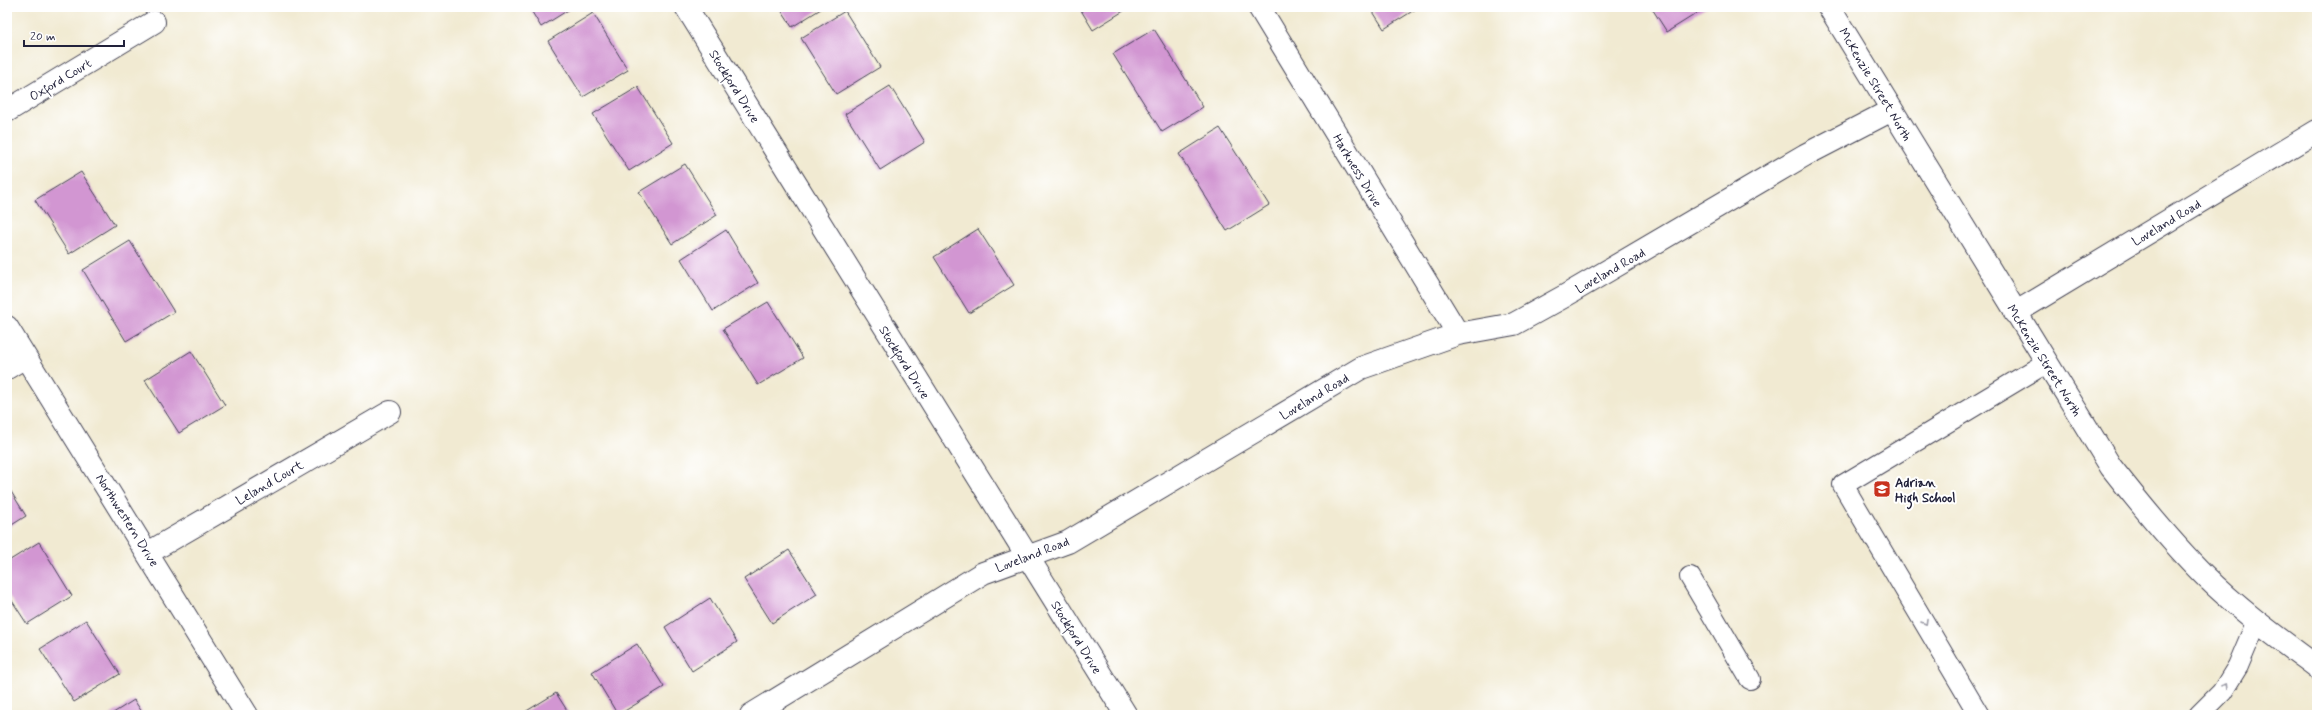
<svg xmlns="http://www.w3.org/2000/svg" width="2324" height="722" viewBox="0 0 2324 722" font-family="Mynerve,sans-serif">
<rect width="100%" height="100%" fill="#fff"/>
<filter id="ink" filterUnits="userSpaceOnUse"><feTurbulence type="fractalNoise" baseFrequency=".025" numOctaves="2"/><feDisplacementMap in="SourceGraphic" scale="8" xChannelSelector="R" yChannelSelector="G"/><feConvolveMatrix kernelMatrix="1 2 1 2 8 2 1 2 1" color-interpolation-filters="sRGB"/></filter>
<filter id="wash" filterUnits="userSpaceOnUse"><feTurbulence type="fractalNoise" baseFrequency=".012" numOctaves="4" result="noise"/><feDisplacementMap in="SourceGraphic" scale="16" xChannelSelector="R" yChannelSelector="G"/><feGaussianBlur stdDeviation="0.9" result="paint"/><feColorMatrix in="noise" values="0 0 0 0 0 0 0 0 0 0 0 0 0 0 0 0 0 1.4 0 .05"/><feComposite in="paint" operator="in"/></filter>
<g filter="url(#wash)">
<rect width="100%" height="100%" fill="#f1ead2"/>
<g id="blocks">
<path fill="#d296d2" d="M529,7H573L541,27Z
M779,7H824L792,27Z
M1079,7H1130L1093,30Z
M1370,7H1419L1384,29Z
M1651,7H1707L1667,32Z
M845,11L880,67L836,94L801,38Z
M593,13L628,70L583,97L548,41Z
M1154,29L1203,107L1162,132L1113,54Z
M890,86L925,142L880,170L845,114Z
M638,87L673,143L629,171L593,114Z
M1220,128L1269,205L1227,231L1179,154Z
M685,164L717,215L672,244L639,192Z
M81,172L115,225L69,254L35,200Z
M978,229L1014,285L969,313L934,257Z
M726,230L758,283L713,311L681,259Z
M130,241L174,312L126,341L83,270Z
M768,302L803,358L758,385L723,329Z
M191,351L225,405L179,433L145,380Z
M7,485L26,516L7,528Z
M39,542L72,596L27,624L7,593V562Z
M789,550L817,594L772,623L744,579Z
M710,598L737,642L692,671L665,627Z
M86,620L120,674L74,702L40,649Z
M637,644L664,687L618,715L592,672Z
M556,693L570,715H520Z
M134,700L144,715H110Z"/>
</g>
</g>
<g filter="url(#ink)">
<use href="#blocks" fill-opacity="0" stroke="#414052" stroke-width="1"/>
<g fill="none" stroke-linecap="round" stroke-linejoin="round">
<g stroke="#414052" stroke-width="22">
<path id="service" d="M1690,577L1750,679
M1979,715L1843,485L2046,363
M2199,715L2222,692L2238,666L2257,621"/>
</g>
<g stroke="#414052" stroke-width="24">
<path id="minor" d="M686,7L1126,715
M1259,7L1458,334
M1829,7L2111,467C2140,504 2170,541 2204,575C2238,609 2278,638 2317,667
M7,111L154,22
M2015,313L2317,131
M7,327L247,715
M7,368L25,357
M148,553L390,412
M751,715L983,573L1068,542L1361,368L1458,334L1514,324L1563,297L1805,155L1892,110"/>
</g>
<use href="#service" stroke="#fff" stroke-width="20"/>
<use href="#minor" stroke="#fff" stroke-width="22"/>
</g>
<defs><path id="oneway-chevron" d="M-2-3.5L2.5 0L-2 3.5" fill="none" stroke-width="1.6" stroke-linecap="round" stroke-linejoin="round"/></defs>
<g stroke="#9c9ca7">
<use href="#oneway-chevron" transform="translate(1925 622) rotate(60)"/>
<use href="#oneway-chevron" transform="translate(2225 686) rotate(-58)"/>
</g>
</g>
<defs>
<g id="school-square" transform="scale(0.9)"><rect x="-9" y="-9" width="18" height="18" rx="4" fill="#c8321e" stroke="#fff"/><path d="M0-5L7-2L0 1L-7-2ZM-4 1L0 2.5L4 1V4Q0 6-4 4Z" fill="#fff"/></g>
</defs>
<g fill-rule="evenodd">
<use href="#school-square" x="1882" y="489"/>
</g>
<g text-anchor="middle" stroke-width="4" stroke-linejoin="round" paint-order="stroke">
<g font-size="13" fill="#22223b" stroke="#fff">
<text transform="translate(60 79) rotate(-31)" y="5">Oxford Court</text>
<text transform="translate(1876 84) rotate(59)" y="5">McKenzie Street North</text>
<text transform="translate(735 86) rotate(58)" y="5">Stockford Drive</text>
<text transform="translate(1358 170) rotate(59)" y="5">Harkness Drive</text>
<text transform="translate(2166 222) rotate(-31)" y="5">Loveland Road</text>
<text transform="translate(1610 270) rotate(-30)" y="5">Loveland Road</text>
<text transform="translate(2045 360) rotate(58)" y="5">McKenzie Street North</text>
<text transform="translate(905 362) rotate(58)" y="5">Stockford Drive</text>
<text transform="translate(1314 396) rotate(-31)" y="5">Loveland Road</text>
<text transform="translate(269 482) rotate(-30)" y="5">Leland Court</text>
<text transform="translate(128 520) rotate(58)" y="5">Northwestern Drive</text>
<text transform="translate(1032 554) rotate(-21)" y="5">Loveland Road</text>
<text transform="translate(1077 637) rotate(58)" y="5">Stockford Drive</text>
</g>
<g font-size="13" font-weight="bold" fill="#22223b" stroke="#fff" text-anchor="start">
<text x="1895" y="487">Adrian<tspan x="1895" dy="15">High School</tspan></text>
</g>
</g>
<rect width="2324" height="722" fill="none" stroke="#fff" stroke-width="24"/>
<path d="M24 40v6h100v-6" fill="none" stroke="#22223b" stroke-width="2"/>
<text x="30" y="40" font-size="12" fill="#22223b" stroke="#ffffff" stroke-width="3" paint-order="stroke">20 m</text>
</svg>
